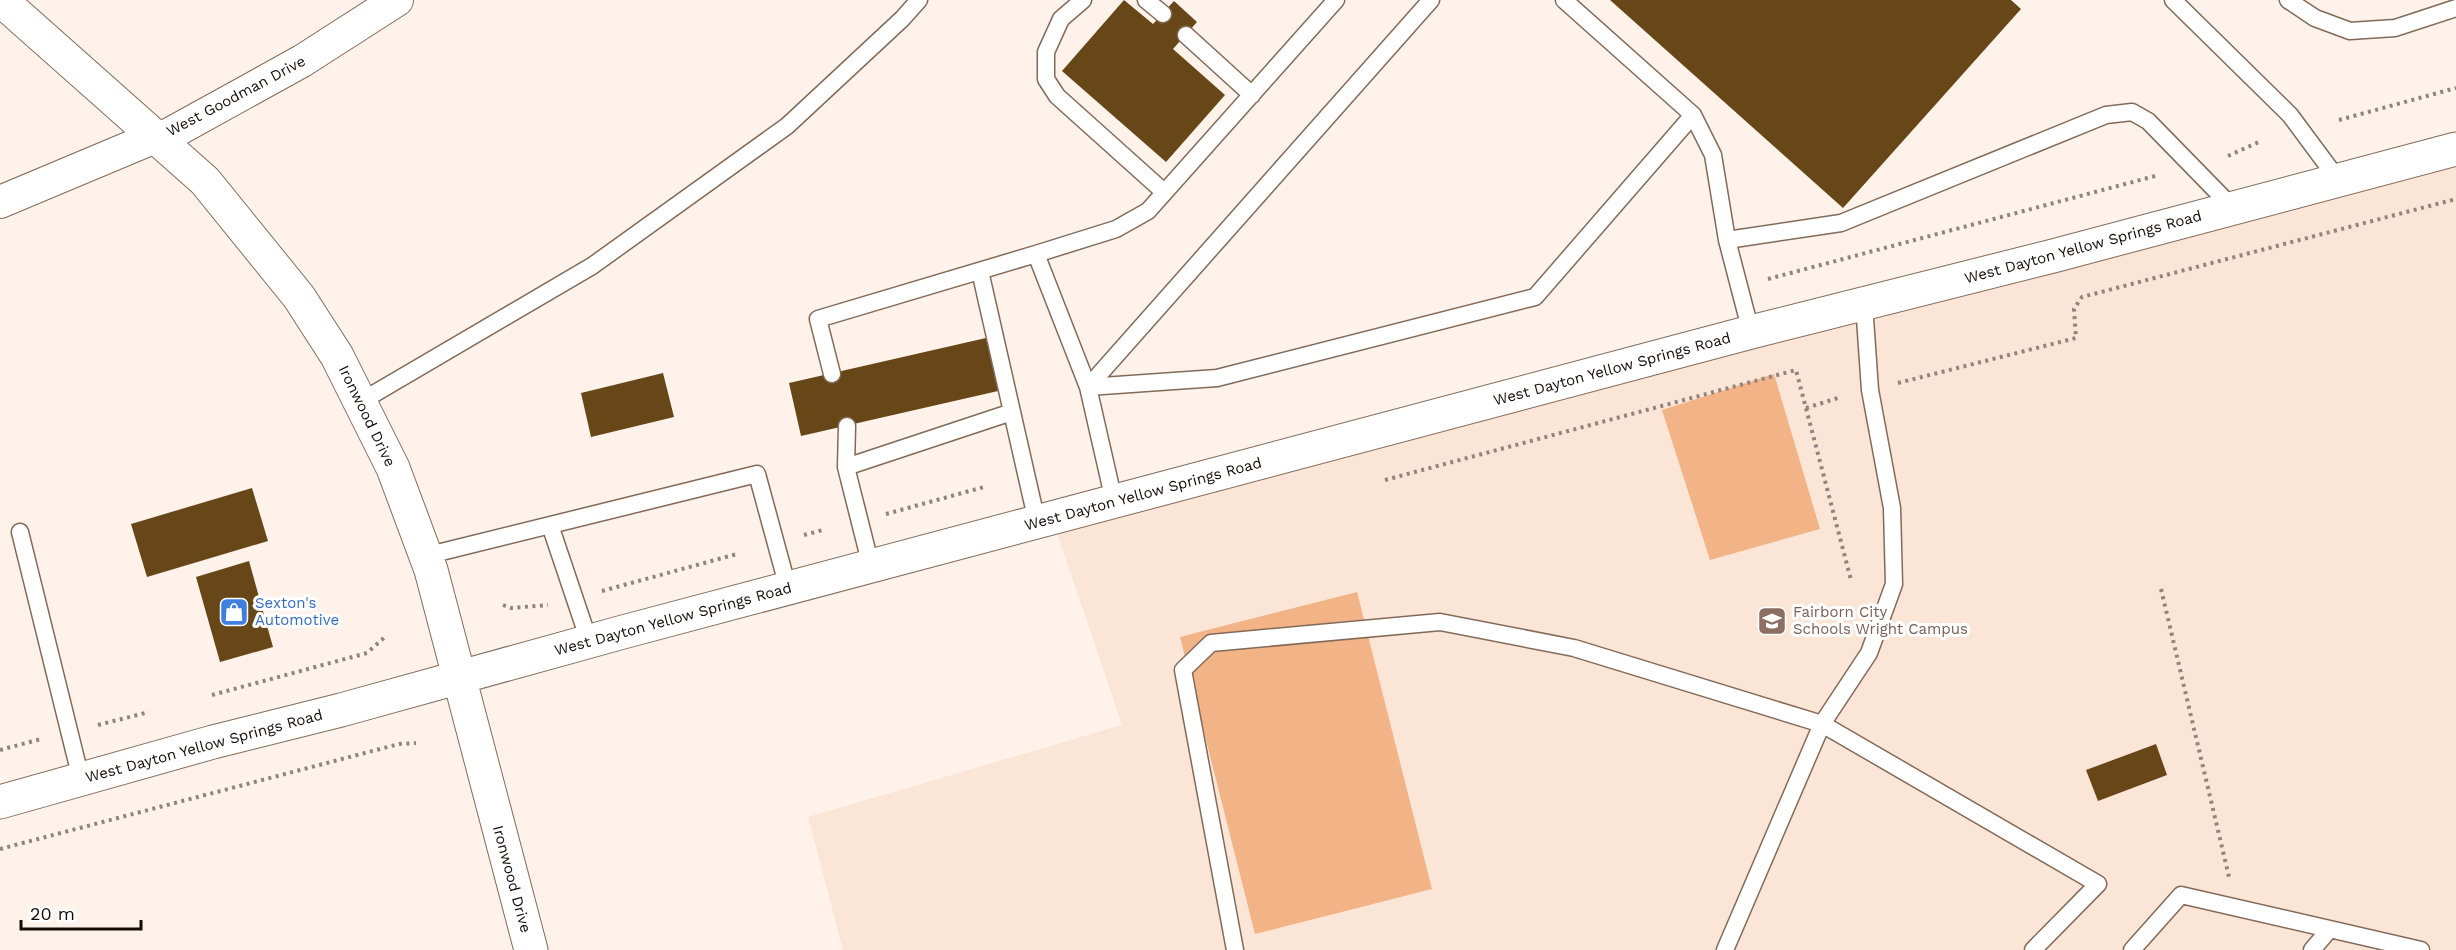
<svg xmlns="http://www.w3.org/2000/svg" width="2456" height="950" viewBox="0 0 2456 950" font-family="'Work Sans',sans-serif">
<rect width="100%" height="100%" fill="#fef2ea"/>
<path fill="#fbe5d6" d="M2456,149V950H843L808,817L1122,725L1052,518Z"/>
<path fill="#f2b386" d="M1774,374L1820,529L1710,560L1662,410Z
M1357,592L1432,889L1255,934L1180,637Z"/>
<path fill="#674617" d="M1124,0L1153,24L1174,1L1197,22L1173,49L1225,95L1166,162L1062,71Z
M1610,0H2011L2021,9L1843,208Z
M986,338L998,391L801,436L789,383Z
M663,373L674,417L591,437L581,393Z
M252,488L268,541L147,577L131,524Z
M249,561L273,647L220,662L196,577Z
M2156,744L2167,775L2098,801L2086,770Z"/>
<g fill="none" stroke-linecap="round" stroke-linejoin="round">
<g stroke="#836a58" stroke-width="19">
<path id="lane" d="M1083,0L1061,19L1046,52V79L1057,96L1164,192
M1146,0L1163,14
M1564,0L1693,115L1713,155L1727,240L1751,332
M2173,0L2290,115L2339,181
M2288,0L2315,18L2350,31L2395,28L2456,8
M1186,35L1252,95
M1727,240L1841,223L2106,115L2132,112L2148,121L2233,208
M980,271L1037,522
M1864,304L1870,390L1892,508L1894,584L1869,653L1822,724L2098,884L2033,950
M832,374L818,319L1036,254
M1088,387L1217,378L1535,297L1693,115
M1088,387L1431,0
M360,402L592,266L787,126L902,19L919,0
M847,426L846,467L871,566
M846,467L1012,412
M1114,501L1088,387L1036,254L1116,229L1148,211L1336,0
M550,525L589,641
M20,532L81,779
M425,556L757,474L788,588
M1235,950L1183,670L1211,643L1440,622L1574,648L1822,724L1725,950
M2132,950L2181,895L2421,950
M2312,950L2329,930"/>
</g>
<g stroke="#836a58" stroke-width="34">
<path id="street" d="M0,202L155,137L168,135L302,61L397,0"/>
</g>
<g stroke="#836a58" stroke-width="35">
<path id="secondary" d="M1,0L205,181L299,297L337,356L393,468L431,570L531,950
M0,802L213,742L341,710L623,632L1751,332L2053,256L2456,149"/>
</g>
<path stroke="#8f847e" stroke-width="4" stroke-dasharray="3 4.5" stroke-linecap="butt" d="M2339,120L2456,88
M2228,156L2261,141
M1768,279L2159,175
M1898,383L2076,338L2074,309L2082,297L2456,199
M1806,408L1841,397
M1385,480L1796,370L1851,580
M886,514L984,487
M804,535L823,530
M2161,589L2229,877
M602,591L737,554
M503,605L511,608L548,605
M212,695L367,653L385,637
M98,725L149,712
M0,750L41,739
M0,849L399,744L416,743"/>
<use href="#lane" stroke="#fff" stroke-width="16"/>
<use href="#street" stroke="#fff" stroke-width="32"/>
<use href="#secondary" stroke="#fff" stroke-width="33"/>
</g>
<defs>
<g id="shop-square" transform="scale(1.5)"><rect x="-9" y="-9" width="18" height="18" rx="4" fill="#3f7fe0" stroke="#fff"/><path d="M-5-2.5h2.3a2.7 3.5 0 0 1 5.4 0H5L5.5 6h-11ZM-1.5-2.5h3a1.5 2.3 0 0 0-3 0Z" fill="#fff"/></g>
<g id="school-square" transform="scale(1.5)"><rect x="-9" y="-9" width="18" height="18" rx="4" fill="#8d6e63" stroke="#fff"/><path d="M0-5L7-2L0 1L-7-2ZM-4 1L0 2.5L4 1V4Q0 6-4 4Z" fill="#fff"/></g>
</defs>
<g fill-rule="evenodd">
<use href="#shop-square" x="234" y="612"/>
<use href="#school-square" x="1772" y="621"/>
</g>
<g text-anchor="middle" stroke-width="6" stroke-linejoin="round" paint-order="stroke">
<g font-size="15" fill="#150b06" stroke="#fff">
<text transform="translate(236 96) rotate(-28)" y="5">West Goodman Drive</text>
<text transform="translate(2083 247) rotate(-15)" y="5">West Dayton Yellow Springs Road</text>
<text transform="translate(1612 369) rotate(-15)" y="5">West Dayton Yellow Springs Road</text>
<text transform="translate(367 416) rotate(64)" y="5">Ironwood Drive</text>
<text transform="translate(1143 494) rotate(-15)" y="5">West Dayton Yellow Springs Road</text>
<text transform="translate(673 619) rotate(-15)" y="5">West Dayton Yellow Springs Road</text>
<text transform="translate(204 746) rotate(-15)" y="5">West Dayton Yellow Springs Road</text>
<text transform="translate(512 879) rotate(75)" y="5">Ironwood Drive</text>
</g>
<g font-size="15" fill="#366cbe" stroke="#fff" text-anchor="start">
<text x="255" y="608">Sexton's<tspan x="255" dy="17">Automotive</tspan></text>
</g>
<g font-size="15" fill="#785e54" stroke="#fff" text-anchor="start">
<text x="1793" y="617">Fairborn City<tspan x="1793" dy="17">Schools Wright Campus</tspan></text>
</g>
</g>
<path d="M21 920v9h120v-9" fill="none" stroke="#150b06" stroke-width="3"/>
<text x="30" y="920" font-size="18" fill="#150b06" stroke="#ffffff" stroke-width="4.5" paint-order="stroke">20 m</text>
</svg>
